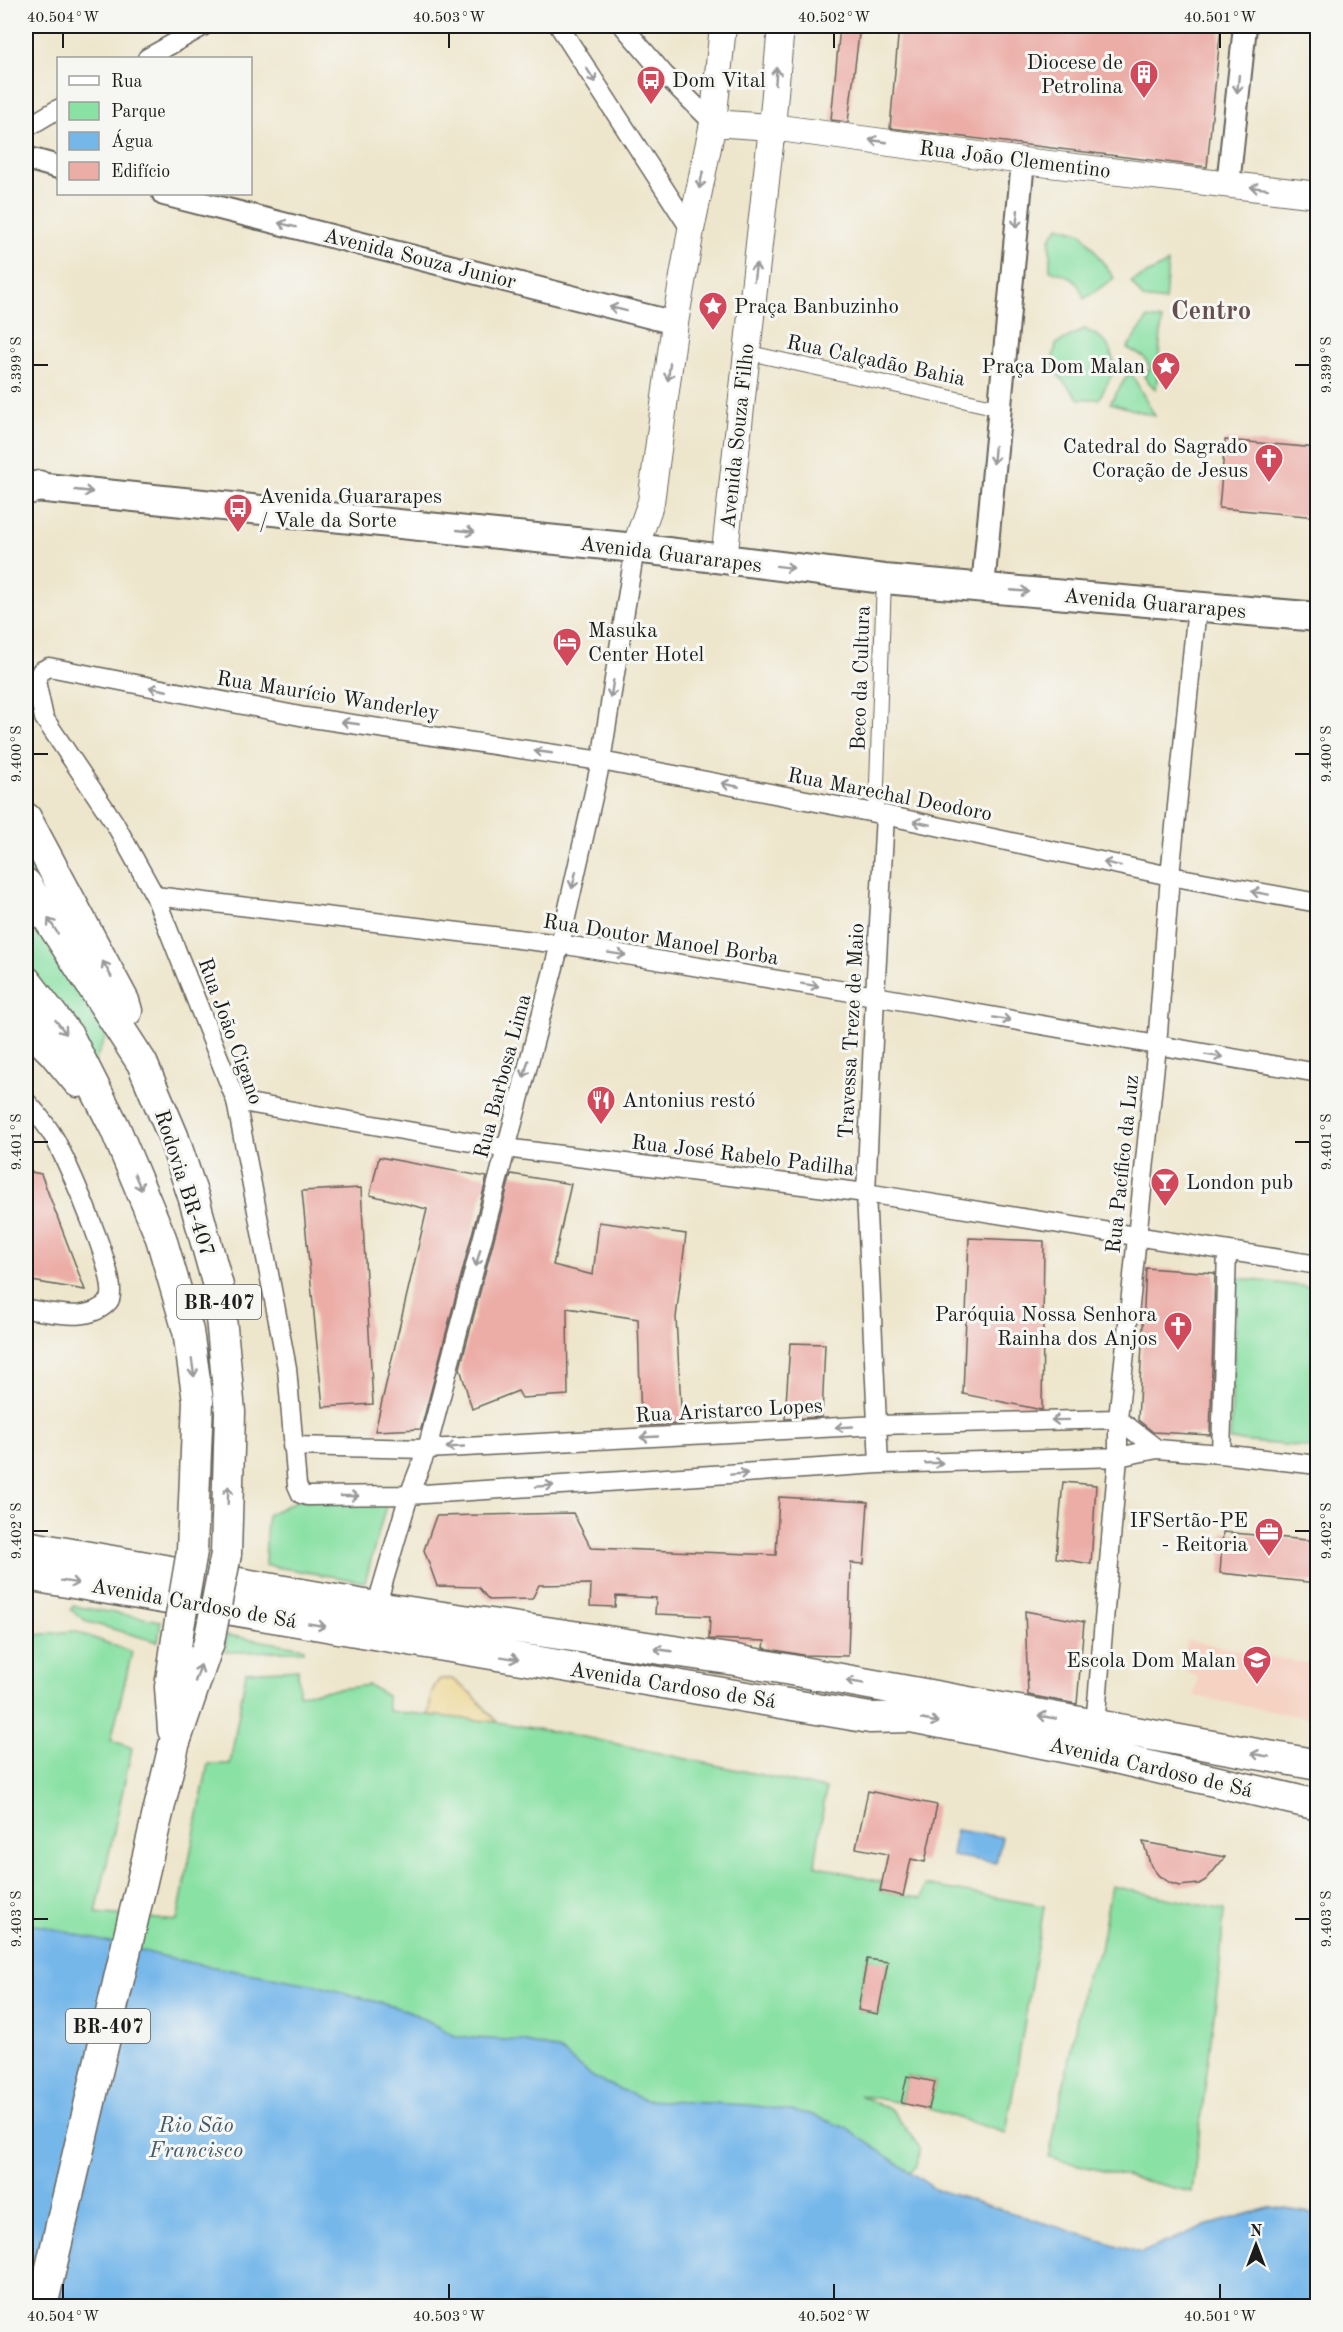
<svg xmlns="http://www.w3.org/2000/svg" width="1343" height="2332" viewBox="0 0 1343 2332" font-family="'Old Standard TT',serif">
<rect width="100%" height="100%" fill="#f6f6f2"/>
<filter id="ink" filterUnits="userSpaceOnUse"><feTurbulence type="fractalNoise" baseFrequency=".0167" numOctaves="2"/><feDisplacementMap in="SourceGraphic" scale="12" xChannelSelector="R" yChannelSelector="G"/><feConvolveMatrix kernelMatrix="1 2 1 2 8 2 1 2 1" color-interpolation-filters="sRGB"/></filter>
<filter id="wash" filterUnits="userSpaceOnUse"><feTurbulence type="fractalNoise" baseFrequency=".008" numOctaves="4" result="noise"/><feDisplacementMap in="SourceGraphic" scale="24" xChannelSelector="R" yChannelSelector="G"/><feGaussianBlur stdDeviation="1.35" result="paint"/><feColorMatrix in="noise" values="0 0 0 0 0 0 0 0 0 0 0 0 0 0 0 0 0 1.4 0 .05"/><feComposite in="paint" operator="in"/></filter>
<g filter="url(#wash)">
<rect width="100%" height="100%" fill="#eee6cc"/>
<path fill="#f5d2c2" d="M1187,1640L1317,1665V1720L1194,1696L1198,1677L1181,1669Z"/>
<path fill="#8ae1a4" stroke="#537e60" stroke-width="1.5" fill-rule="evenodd" d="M1059,226L1082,233L1114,278L1084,299C1078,278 1070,276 1050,270V238Z
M1168,263L1165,301L1143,298L1131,282Z
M1148,318L1162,320L1156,390L1144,377L1150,368L1144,357L1127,348Z
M1084,329C1107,339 1110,344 1115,369L1099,399H1079L1051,367L1056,344Z
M1130,371L1155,416L1110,403Z
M26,838L118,1010L86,1081L26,1015Z
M1237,1278L1317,1288V1448L1230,1440Z
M298,1500L387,1502L365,1582L265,1565L267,1515Z
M73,1606L161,1621L158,1642L88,1622L71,1610Z
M74,1631L132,1652L111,1740L132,1748L96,1913L177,1921L208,1764H230L246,1672L298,1669L299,1694L369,1685L387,1696L388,1711L497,1722L589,1738L826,1789L815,1865L882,1882L880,1891L922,1899L925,1885L1044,1906L1006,2133L929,2109L935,2082L907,2076L901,2103L859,2095L892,2110L920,2148L917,2166L898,2181L26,2136V1636ZM867,1959L888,1963L878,2014L858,2010Z
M226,1635L304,1648V1651L226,1652Z
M1111,1886L1224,1910L1219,1975L1192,2192L1049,2158L1085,1978L1100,1950Z"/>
<path fill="#eeda9e" stroke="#857b5d" stroke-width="1.5" d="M440,1679H452L473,1695L497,1722L429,1715C430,1701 430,1689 440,1679Z"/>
<path fill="#76b7ea" stroke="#496a83" stroke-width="1.5" d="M956,1830L1002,1837L996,1863L952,1856Z
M26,1924L42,1926L191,1963L316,1985L409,2011L457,2037L523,2041L560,2051L596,2079L645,2100L750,2105L810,2114L846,2128L935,2189L1141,2253L1202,2227L1272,2207L1317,2214V2306H26Z"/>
<g id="blocks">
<path fill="#ecada7" d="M840,26H860L848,122L831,120Z
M899,26H989L1013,32V26H1221L1207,167L890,128Z
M1225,440L1317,448V517L1219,508Z
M379,1157L487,1177L421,1429L375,1431L427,1209L370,1195Z
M26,1171L41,1174L85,1290L26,1280Z
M511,1174L571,1184L553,1265L593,1275L599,1222L686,1234L676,1318L682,1424L641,1426L638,1319L567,1308L568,1395L522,1398L518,1391L472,1409L460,1368Z
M361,1188L373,1404L323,1407L302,1191Z
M969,1238L1044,1241L1042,1410L963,1394Z
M1146,1268L1215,1273L1210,1435L1153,1432L1138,1420Z
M790,1343L825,1344L822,1417L785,1419Z
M1063,1482L1096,1485L1091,1564L1056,1558Z
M779,1497L868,1502L864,1564L851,1563L848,1656L803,1655L764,1648L765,1641L709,1639L710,1616L655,1614L656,1598L616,1596L615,1607L590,1606L591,1584L539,1585L532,1599L489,1600L478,1587L437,1586L424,1550L436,1516L573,1513L591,1548L776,1555Z
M1223,1532L1317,1541V1583L1220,1573Z
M1025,1611L1084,1622L1077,1704L1028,1695Z
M868,1791L937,1805L925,1862L911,1859L903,1896L880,1891L888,1854L856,1848Z
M1143,1842L1225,1857L1206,1880L1199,1884L1179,1886L1170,1883L1159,1876L1151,1866Z
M867,1959L888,1962L878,2014L858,2010Z
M907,2076L935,2082L929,2109L901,2103Z"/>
</g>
</g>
<g filter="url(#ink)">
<use href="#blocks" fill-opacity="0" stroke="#66635a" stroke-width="1.5"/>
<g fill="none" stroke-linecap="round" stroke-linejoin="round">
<g stroke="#66635a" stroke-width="16">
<path id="pedestrian" d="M745,352L998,408
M876,813L884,579"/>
</g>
<g stroke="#66635a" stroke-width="21">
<path id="minor" d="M559,26L691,230
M623,26L664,74L713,123
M147,58L204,26
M26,128L58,109
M155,896L560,944L875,996L1318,1073
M1318,903L1170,876L885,815L601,761L305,717L49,667L41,671L36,681L44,718L114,822L155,896L236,1101L287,1368L297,1485L301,1494L307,1496L409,1495L879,1464L1118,1457L1157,1449L1221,1454L1318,1465
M26,1101C37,1113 48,1126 56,1141C67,1163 123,1285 109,1301C89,1324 51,1312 26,1309
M236,1101L505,1148L866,1193L1318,1265
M292,1446L427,1449L878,1425L1118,1419L1157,1449
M1221,1454L1227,1251
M879,1464L866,1193L875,996L885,815
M376,1607L409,1495L427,1449L560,944L601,761L635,548
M1095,1726L1118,1457V1419L1157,1046L1170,876L1197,607"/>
</g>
<g stroke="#66635a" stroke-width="26">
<path id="tertiary" d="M26,158L58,167
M1228,185L1245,26
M164,194L675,323
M983,587L1023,161"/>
</g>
<g stroke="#66635a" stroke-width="28">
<path id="secondary" d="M713,123L772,127L1023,161L1318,195
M635,548L651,502L675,323L691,230L713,123L723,26
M724,560L772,127L781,26"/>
</g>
<g stroke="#66635a" stroke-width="32">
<path id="primary" d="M26,486L635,548L884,579L1318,617"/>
</g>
<g stroke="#66635a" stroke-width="33">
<path id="trunk" d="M26,490L39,486
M26,818L124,1001L127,1011
M26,884L142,1063L173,1136L194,1199L218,1286L230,1412L226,1554
M26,981L69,1037L115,1128L161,1238L188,1331L198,1401L192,1551
M26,1025L53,1052L78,1082
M26,1546L376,1607L735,1660L1318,1765
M26,1575L870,1718L911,1717L1093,1753L1318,1805
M173,1730L170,1687L177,1639
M42,2306L174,1745L209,1642"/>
</g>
<use href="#pedestrian" stroke="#fff" stroke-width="14"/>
<use href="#minor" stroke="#fff" stroke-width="18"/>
<use href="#tertiary" stroke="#fff" stroke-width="22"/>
<use href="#secondary" stroke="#fff" stroke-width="26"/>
<use href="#primary" stroke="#fff" stroke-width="28"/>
<use href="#trunk" stroke="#fff" stroke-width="30"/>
<g stroke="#66635a" stroke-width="33" stroke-linecap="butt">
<path id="trunk-bridge" d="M177,1639L192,1551
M209,1642L226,1554"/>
</g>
<use href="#trunk-bridge" stroke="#fff" stroke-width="30"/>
</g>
<defs><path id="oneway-shaft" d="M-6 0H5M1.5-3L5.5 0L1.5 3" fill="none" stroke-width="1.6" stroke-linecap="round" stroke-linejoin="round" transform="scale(1.5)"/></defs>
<g stroke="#999">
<use href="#oneway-shaft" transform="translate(591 75) rotate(57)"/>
<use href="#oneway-shaft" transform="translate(776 76) rotate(-85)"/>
<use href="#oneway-shaft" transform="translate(1238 84) rotate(96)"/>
<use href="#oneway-shaft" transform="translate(878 141) rotate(-172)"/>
<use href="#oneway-shaft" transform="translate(701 180) rotate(102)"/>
<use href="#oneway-shaft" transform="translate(1259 188) rotate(-173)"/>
<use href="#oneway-shaft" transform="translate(1017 219) rotate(96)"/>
<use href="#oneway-shaft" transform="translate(287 225) rotate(-166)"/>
<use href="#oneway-shaft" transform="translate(755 272) rotate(-83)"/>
<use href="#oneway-shaft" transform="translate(618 309) rotate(-166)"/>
<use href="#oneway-shaft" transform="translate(669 372) rotate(97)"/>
<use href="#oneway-shaft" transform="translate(994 455) rotate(95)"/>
<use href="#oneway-shaft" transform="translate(84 491) rotate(6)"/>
<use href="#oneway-shaft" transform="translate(466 531) rotate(6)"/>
<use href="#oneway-shaft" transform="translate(785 567) rotate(7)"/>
<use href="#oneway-shaft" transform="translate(1020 591) rotate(5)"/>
<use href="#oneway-shaft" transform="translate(158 689) rotate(-169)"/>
<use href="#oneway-shaft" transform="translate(612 689) rotate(99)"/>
<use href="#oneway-shaft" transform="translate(350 723) rotate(-172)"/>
<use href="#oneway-shaft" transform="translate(543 752) rotate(-172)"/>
<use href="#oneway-shaft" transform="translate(730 785) rotate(-169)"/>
<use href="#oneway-shaft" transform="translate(922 823) rotate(-168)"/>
<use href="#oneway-shaft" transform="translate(1112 864) rotate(-168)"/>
<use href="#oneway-shaft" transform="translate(574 880) rotate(103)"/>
<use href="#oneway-shaft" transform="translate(1260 893) rotate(-170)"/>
<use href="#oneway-shaft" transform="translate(53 926) rotate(-123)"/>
<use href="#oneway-shaft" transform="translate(617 954) rotate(9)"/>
<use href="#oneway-shaft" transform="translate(107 969) rotate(-119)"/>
<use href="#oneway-shaft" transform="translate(810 985) rotate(9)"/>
<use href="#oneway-shaft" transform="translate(1002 1019) rotate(10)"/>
<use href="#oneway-shaft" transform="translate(61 1027) rotate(52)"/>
<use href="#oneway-shaft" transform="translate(1214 1056) rotate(9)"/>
<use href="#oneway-shaft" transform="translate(526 1069) rotate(105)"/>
<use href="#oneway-shaft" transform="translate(138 1182) rotate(67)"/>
<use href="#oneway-shaft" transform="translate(478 1258) rotate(105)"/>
<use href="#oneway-shaft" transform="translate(193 1368) rotate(82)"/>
<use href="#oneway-shaft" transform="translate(1060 1420) rotate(179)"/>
<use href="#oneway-shaft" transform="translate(844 1427) rotate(177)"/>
<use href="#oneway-shaft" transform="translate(649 1437) rotate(177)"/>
<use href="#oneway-shaft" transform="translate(455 1447) rotate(177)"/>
<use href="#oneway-shaft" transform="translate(934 1463) rotate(-2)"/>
<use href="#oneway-shaft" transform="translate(739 1474) rotate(-4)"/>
<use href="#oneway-shaft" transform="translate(545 1486) rotate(-4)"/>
<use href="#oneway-shaft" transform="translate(228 1495) rotate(-88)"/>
<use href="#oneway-shaft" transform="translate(350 1496)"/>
<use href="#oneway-shaft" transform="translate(70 1582) rotate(9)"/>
<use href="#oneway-shaft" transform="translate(317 1625) rotate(10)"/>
<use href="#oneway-shaft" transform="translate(663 1650) rotate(-172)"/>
<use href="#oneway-shaft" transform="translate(510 1658) rotate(9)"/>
<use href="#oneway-shaft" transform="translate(198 1673) rotate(-71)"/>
<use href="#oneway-shaft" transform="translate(855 1682) rotate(-170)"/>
<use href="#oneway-shaft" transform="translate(1047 1717) rotate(-170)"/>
<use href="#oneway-shaft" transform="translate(930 1721) rotate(11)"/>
<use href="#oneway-shaft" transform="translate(1260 1755) rotate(-170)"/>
</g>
</g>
<path fill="none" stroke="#1c1c1c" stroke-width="2" d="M63,33V48M449,33V48M834,33V48M1220,33V48M33,365H48M1295,365H1310M33,754H48M1295,754H1310M33,1142H48M1295,1142H1310M33,1531H48M1295,1531H1310M33,1919H48M1295,1919H1310M63,2284V2299M449,2284V2299M834,2284V2299M1220,2284V2299"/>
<defs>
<g id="building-pin" transform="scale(1.5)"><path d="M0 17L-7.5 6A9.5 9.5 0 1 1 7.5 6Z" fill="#d1495b" stroke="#f6f6f2"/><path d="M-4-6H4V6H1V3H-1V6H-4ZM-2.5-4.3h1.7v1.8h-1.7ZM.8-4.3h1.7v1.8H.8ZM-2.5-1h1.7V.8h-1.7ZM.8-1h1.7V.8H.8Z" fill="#fff"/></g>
<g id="bus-pin" transform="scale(1.5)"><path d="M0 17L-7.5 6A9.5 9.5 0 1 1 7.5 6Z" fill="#d1495b" stroke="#f6f6f2"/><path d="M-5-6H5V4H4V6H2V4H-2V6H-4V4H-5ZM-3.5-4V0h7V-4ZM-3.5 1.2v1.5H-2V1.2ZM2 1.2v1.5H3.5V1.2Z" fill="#fff"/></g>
<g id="sight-pin" transform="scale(1.5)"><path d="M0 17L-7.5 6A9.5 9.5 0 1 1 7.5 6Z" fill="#d1495b" stroke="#f6f6f2"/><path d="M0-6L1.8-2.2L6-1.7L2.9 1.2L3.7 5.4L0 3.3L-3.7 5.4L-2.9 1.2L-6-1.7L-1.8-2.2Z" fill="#fff"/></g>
<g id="church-pin" transform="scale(1.5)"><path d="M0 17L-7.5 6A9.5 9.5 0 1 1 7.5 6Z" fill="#d1495b" stroke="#f6f6f2"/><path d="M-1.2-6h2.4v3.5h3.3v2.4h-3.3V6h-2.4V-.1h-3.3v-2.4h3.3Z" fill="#fff"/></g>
<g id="hotel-pin" transform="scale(1.5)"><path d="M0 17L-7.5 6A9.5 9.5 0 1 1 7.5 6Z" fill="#d1495b" stroke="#f6f6f2"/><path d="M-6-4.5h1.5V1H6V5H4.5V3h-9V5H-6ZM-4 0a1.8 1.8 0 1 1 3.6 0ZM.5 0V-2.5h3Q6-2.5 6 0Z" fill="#fff"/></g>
<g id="restaurant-pin" transform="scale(1.5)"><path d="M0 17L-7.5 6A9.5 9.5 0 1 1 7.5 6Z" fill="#d1495b" stroke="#f6f6f2"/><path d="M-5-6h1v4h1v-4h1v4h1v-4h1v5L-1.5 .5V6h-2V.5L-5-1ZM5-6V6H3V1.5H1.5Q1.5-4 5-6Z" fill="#fff"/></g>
<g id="bar-pin" transform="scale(1.5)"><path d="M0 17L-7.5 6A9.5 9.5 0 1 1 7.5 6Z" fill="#d1495b" stroke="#f6f6f2"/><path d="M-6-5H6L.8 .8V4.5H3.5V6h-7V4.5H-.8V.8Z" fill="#fff"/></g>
<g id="office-pin" transform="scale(1.5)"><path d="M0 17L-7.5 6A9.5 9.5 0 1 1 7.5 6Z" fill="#d1495b" stroke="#f6f6f2"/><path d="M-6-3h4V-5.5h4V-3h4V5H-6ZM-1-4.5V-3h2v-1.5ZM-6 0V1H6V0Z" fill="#fff"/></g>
<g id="school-pin" transform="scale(1.5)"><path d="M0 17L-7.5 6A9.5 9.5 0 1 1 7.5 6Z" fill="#d1495b" stroke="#f6f6f2"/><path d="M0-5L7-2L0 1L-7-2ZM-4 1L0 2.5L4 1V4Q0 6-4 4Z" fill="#fff"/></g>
</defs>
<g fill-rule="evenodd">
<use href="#building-pin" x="1144" y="74"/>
<use href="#bus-pin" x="651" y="80"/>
<use href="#sight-pin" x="713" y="306"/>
<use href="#sight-pin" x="1166" y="366"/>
<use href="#church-pin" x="1269" y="458"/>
<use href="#bus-pin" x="238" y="508"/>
<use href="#hotel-pin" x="567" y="642"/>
<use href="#restaurant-pin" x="601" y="1100"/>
<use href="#bar-pin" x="1165" y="1182"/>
<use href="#church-pin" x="1178" y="1326"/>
<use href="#office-pin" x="1269" y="1532"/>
<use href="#school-pin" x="1257" y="1660"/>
</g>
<g text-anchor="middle" stroke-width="6" stroke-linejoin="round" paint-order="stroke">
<g fill="#f6f6f2" stroke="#5d5d5c" stroke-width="1.5">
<rect x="177" y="1285" width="84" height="34" rx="4.5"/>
<rect x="66" y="2009" width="84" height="34" rx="4.5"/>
</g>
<g font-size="20" font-weight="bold" fill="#1c1c1c">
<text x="219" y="1309">BR-407</text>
<text x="108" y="2033">BR-407</text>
</g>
<g font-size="21" fill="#1c1c1c" stroke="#f6f6f2" text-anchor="end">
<text x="1123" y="69">Diocese de<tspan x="1123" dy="24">Petrolina</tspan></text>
<text x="672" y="87" text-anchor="start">Dom Vital</text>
<text x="734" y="313" text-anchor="start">Praça Banbuzinho</text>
<text x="1145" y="373">Praça Dom Malan</text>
<text x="1248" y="453">Catedral do Sagrado<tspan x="1248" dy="24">Coração de Jesus</tspan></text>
<text x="259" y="503" text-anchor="start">Avenida Guararapes<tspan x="259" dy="24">/ Vale da Sorte</tspan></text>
<text x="588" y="637" text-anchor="start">Masuka<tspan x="588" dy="24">Center Hotel</tspan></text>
<text x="622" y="1107" text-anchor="start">Antonius restó</text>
<text x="1186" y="1189" text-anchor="start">London pub</text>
<text x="1157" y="1321">Paróquia Nossa Senhora<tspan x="1157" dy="24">Rainha dos Anjos</tspan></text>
<text x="1248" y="1527">IFSertão-PE<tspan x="1248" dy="24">- Reitoria</tspan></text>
<text x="1236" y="1667">Escola Dom Malan</text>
</g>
<g font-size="21" fill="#1c1c1c" stroke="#f6f6f2">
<text transform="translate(1015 159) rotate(7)" y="7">Rua João Clementino</text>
<text transform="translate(420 258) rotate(14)" y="7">Avenida Souza Junior</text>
<text transform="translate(876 360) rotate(12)" y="7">Rua Calçadão Bahia</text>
<text transform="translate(737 436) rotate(-84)" y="7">Avenida Souza Filho</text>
<text transform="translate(671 554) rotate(7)" y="7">Avenida Guararapes</text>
<text transform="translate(1155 603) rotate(5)" y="7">Avenida Guararapes</text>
<text transform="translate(860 678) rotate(-88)" y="7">Beco da Cultura</text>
<text transform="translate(328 695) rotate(9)" y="7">Rua Maurício Wanderley</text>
<text transform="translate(890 794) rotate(11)" y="7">Rua Marechal Deodoro</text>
<text transform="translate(661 939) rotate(9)" y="7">Rua Doutor Manoel Borba</text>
<text transform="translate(231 1031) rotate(70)" y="7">Rua João Cigano</text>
<text transform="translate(851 1031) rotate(-87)" y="7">Travessa Treze de Maio</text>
<text transform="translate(502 1076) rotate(-75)" y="7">Rua Barbosa Lima</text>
<text transform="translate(743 1155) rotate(7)" y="7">Rua José Rabelo Padilha</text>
<text transform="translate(1122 1164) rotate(-84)" y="7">Rua Pacífico da Luz</text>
<text transform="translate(185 1183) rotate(72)" y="7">Rodovia BR-407</text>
<text transform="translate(729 1410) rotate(-3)" y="7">Rua Aristarco Lopes</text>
<text transform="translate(194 1603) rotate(10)" y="7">Avenida Cardoso de Sá</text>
<text transform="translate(673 1685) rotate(9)" y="7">Avenida Cardoso de Sá</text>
<text transform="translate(1151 1767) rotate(13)" y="7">Avenida Cardoso de Sá</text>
</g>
<g font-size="22" font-style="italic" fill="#405a6e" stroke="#f6f6f2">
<text x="196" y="2132">Rio São<tspan x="196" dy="25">Francisco</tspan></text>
</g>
<g font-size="27" font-weight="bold" fill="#654f4d" stroke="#f6f6f2">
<text x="1211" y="319">Centro</text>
</g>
</g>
<rect width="1343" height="2332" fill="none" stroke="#f6f6f2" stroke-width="66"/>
<rect x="57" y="57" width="195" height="138" fill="#f6f6f2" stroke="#9f9f9c" stroke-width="1.5"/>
<rect x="69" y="76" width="30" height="9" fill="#ffffff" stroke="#9f9f9c" stroke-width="1.5"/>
<text x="111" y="87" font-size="18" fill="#1c1c1c">Rua</text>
<rect x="69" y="102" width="30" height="18" fill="#8ae1a4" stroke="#9f9f9c" stroke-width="1.5"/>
<text x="111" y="117" font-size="18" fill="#1c1c1c">Parque</text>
<rect x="69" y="132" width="30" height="18" fill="#76b7ea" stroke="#9f9f9c" stroke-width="1.5"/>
<text x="111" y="147" font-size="18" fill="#1c1c1c">Água</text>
<rect x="69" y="162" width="30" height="18" fill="#ecada7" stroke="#9f9f9c" stroke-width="1.5"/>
<text x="111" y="177" font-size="18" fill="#1c1c1c">Edifício</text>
<g transform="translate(1256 2245)" stroke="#f6f6f2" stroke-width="4.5" paint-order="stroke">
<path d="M0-4.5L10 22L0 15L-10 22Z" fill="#1c1c1c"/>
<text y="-9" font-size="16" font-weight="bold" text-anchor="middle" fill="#1c1c1c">N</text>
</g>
<rect x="33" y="33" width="1277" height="2266" fill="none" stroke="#1c1c1c" stroke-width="2"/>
<g font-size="15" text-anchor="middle" fill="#1c1c1c">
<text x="63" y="22">40.504°W</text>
<text x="449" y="22">40.503°W</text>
<text x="834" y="22">40.502°W</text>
<text x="1220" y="22">40.501°W</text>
<text transform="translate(16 365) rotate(-90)" y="5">9.399°S</text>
<text transform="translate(1326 365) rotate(-90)" y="5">9.399°S</text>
<text transform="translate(16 754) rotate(-90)" y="5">9.400°S</text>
<text transform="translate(1326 754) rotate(-90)" y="5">9.400°S</text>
<text transform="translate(16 1142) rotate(-90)" y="5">9.401°S</text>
<text transform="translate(1326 1142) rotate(-90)" y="5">9.401°S</text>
<text transform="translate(16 1531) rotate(-90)" y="5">9.402°S</text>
<text transform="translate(1326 1531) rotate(-90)" y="5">9.402°S</text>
<text transform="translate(16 1919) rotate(-90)" y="5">9.403°S</text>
<text transform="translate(1326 1919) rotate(-90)" y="5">9.403°S</text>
<text x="63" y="2321">40.504°W</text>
<text x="449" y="2321">40.503°W</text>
<text x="834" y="2321">40.502°W</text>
<text x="1220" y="2321">40.501°W</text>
</g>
</svg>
